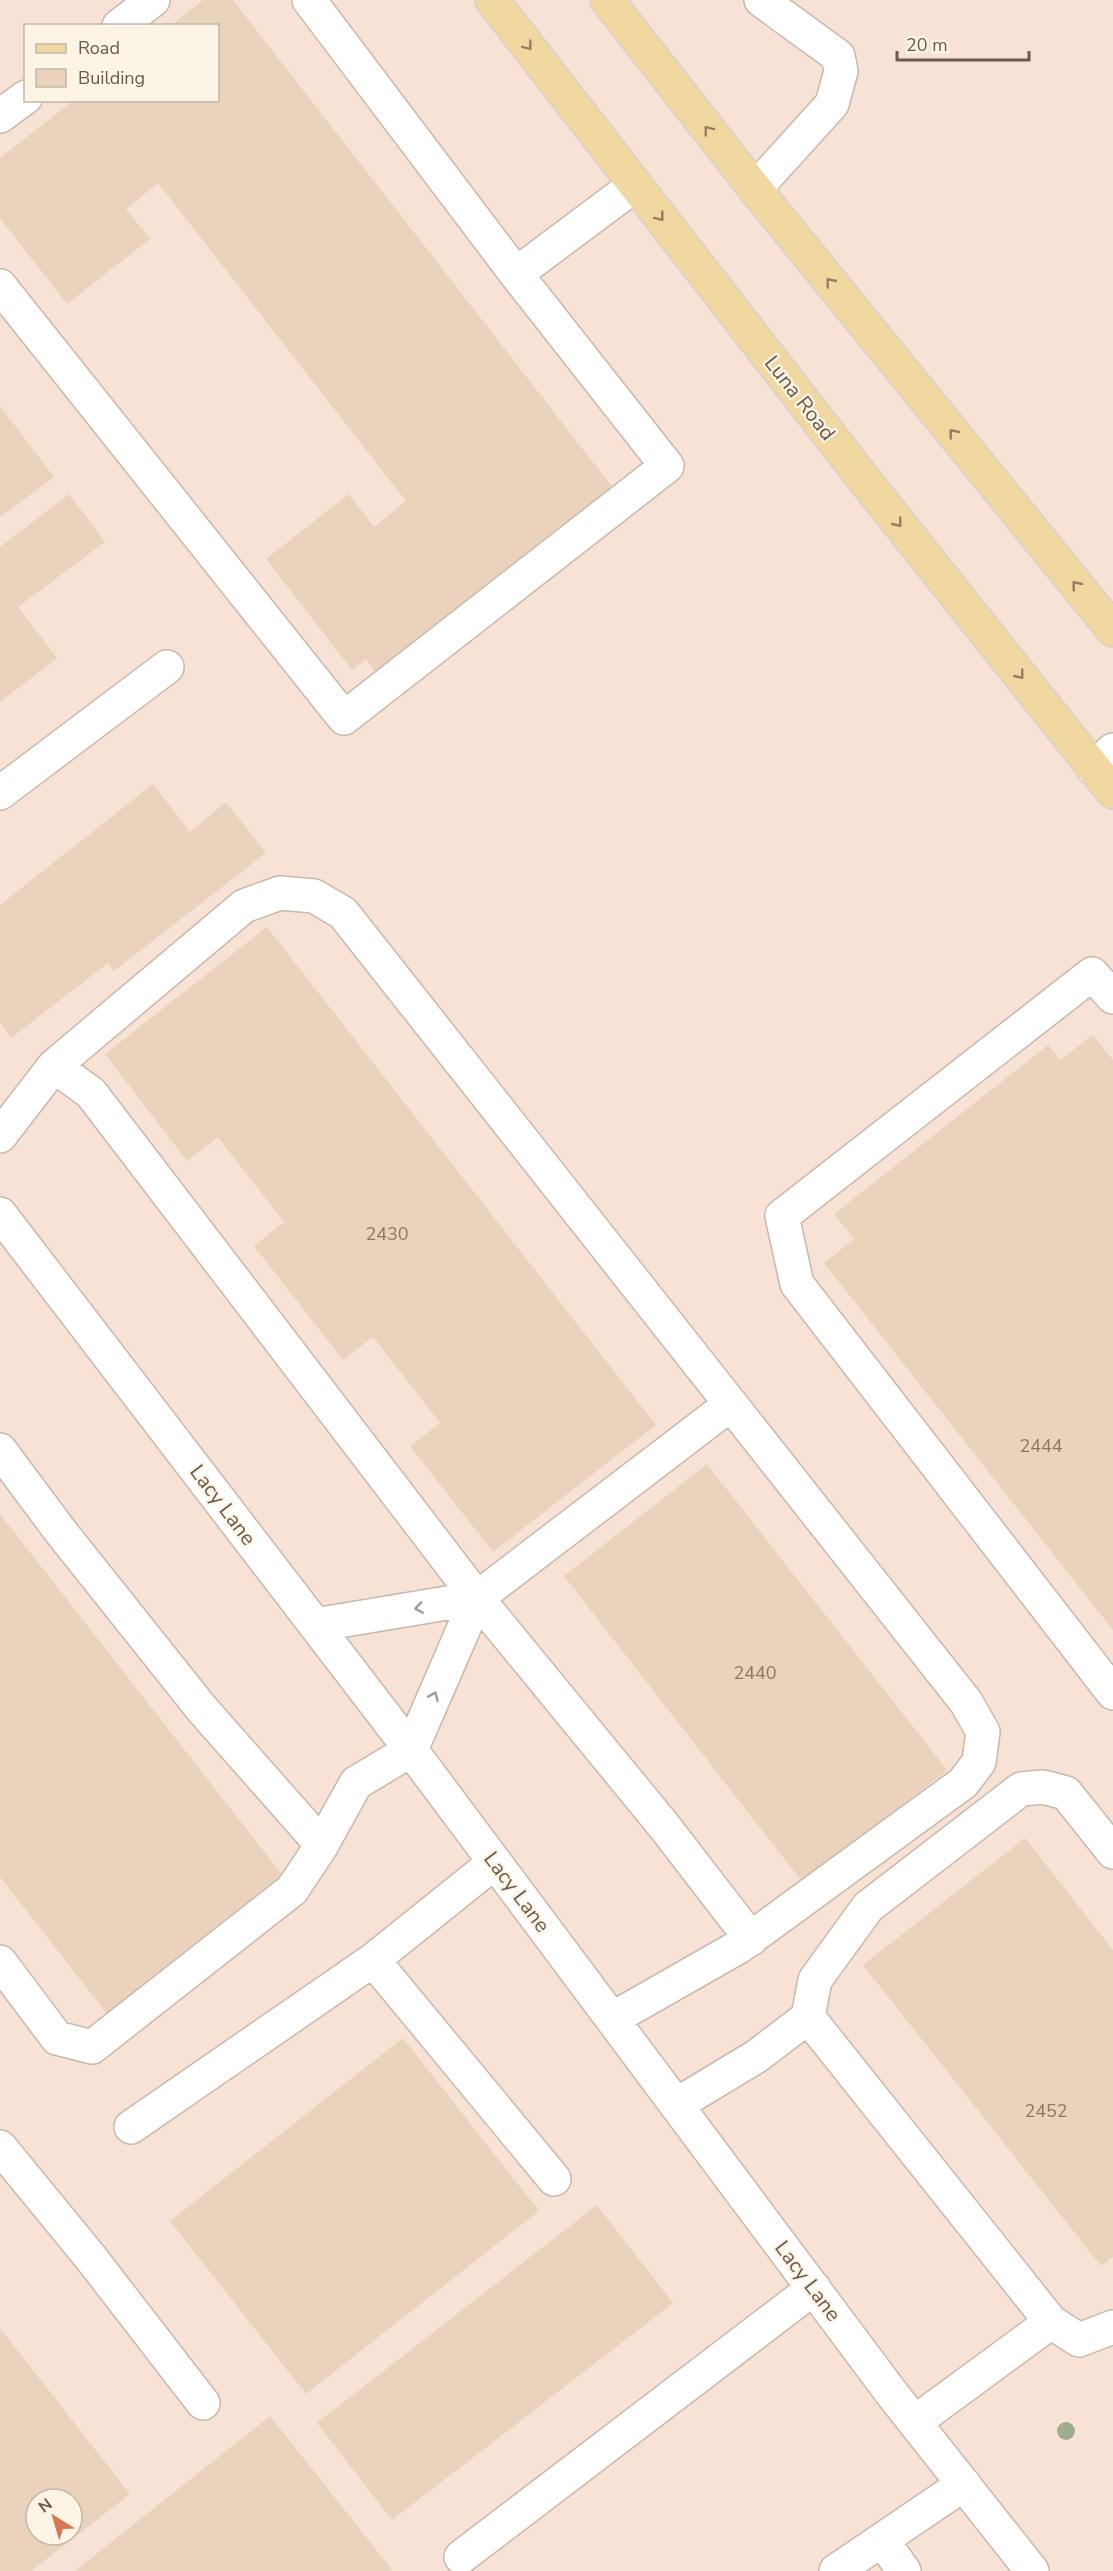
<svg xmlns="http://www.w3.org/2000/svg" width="1113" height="2571" viewBox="0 0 1113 2571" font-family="'Nunito Sans',sans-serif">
<rect width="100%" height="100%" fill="#f9f1e1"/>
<path fill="#f8e2d6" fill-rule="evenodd" d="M0,0H1113V2571H0ZM26,26H218V100H26ZM36,2499H72V2535H36Z"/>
<path fill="#ebd2bc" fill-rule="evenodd" d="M203,0H233L613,488L376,673L366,659L352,670L266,559L349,494L374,527L406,501L158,183L126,209L150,239L67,304L0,218V158L74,100H218V26H170Z
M0,406L54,477L0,517Z
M69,494L105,542L18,607L57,658L0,702V547Z
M153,784L190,832L226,802L266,853L114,971L108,963L11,1038L0,1023V905Z
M267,927L656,1425L493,1552L410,1446L440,1423L373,1337L343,1360L254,1246L284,1222L218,1137L187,1161L105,1054Z
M1093,1035L1113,1060V1630L824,1263L854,1239L834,1214L1048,1045L1060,1060Z
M707,1464L947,1770L803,1883L564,1576Z
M0,1514L284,1877L108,2015L0,1877Z
M1025,1838L1113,1950V2257L1101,2266L863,1965Z
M403,2038L539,2211L306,2394L170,2221Z
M597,2205L673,2303L392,2520L317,2423Z
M0,2328L130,2494L31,2571H0ZM36,2499H72V2535H36Z
M270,2416L393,2571H75Z"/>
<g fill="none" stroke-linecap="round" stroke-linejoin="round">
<g stroke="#c8b9aa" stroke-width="36">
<path id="minor" d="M119,26L153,0
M0,116L26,97
M755,189L832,104L841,71L838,56L761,0
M516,274L635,185
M0,286L344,718L667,466L516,274L309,0
M1093,768L1113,750
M0,793L167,667
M1113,997L1092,974L782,1216L797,1284L1113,1693
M54,1066L91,1093L477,1598L664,1826L751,1939
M0,1136L54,1066L244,906L280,893L314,896L343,913L966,1702L983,1732L979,1762L963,1783L740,1946L612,2019
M0,1214L411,1750L893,2395L1032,2571
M0,1450L61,1532L202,1709L322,1845
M315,1625L477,1598L731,1404
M495,1862L373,1960L554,2179
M0,1962L57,2038L92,2047L292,1890L320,1848L356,1783L411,1750L477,1598
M808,2017L1051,2322L1079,2340L1113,2327
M676,2105L757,2056L808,2017L815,1980L868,1907L1021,1789L1043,1787L1066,1793L1113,1852
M131,2127L373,1960
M0,2147L91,2258L203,2403
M915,2422L1051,2322
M882,2540L904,2571
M461,2557L814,2288
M836,2571L964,2484"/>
</g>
<g stroke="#d6d1cd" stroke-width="36">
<path id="major" d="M492,0L862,477L1113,792
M607,0L755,189L1113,630"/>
</g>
<use href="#minor" stroke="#fff" stroke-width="33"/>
<use href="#major" stroke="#f1d8a0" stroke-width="33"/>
</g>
<circle fill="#9eae8c" cx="1066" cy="2431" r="9"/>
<defs><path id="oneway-chevron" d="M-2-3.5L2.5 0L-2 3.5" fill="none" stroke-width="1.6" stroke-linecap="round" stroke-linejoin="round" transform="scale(1.5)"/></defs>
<g stroke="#957f64">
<use href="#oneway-chevron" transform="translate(528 46) rotate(52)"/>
<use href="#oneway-chevron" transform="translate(708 130) rotate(-128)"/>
<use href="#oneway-chevron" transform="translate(660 217) rotate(52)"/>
<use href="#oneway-chevron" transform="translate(830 282) rotate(-129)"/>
<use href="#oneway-chevron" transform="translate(953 433) rotate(-129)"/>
<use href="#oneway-chevron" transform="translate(898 523) rotate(51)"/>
<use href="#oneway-chevron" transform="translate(1076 585) rotate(-129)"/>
<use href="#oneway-chevron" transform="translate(1020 675) rotate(51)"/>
</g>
<g stroke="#a79b93">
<use href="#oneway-chevron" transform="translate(419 1608) rotate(171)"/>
<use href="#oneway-chevron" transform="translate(434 1696) rotate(-66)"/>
</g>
<g text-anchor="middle" stroke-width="4.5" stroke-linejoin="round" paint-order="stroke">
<g font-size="18" fill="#8c7767">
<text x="387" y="1240">2430</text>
<text x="1041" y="1452">2444</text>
<text x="755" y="1679">2440</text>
<text x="1046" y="2117">2452</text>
</g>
<g font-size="21" fill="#6d594b" stroke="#fcf5e6">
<text transform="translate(800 398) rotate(52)" y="7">Luna Road</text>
<text transform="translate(223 1505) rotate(53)" y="7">Lacy Lane</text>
<text transform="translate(517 1892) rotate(53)" y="7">Lacy Lane</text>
<text transform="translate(808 2281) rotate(53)" y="7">Lacy Lane</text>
</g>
</g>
<rect x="24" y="24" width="195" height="78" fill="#fcf5e6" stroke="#c3b7a8" stroke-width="1.5"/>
<rect x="36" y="44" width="30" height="9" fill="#f1d8a0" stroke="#c3b7a8" stroke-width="1.5"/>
<text x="78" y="54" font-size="18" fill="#6d594b">Road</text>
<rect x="36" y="69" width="30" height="18" fill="#ebd2bc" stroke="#c3b7a8" stroke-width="1.5"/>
<text x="78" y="84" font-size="18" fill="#6d594b">Building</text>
<g transform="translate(54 2517) rotate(323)"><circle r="28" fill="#fcf5e6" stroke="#c3b7a8" stroke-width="1.5"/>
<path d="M0-4.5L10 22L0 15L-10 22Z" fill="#d67953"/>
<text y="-9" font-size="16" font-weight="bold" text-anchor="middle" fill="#6d594b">N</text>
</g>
<path d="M897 51v9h132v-9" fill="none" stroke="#6d594b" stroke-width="3"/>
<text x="906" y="51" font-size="18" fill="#6d594b" stroke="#fcf5e6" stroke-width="4.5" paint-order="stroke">20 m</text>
</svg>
